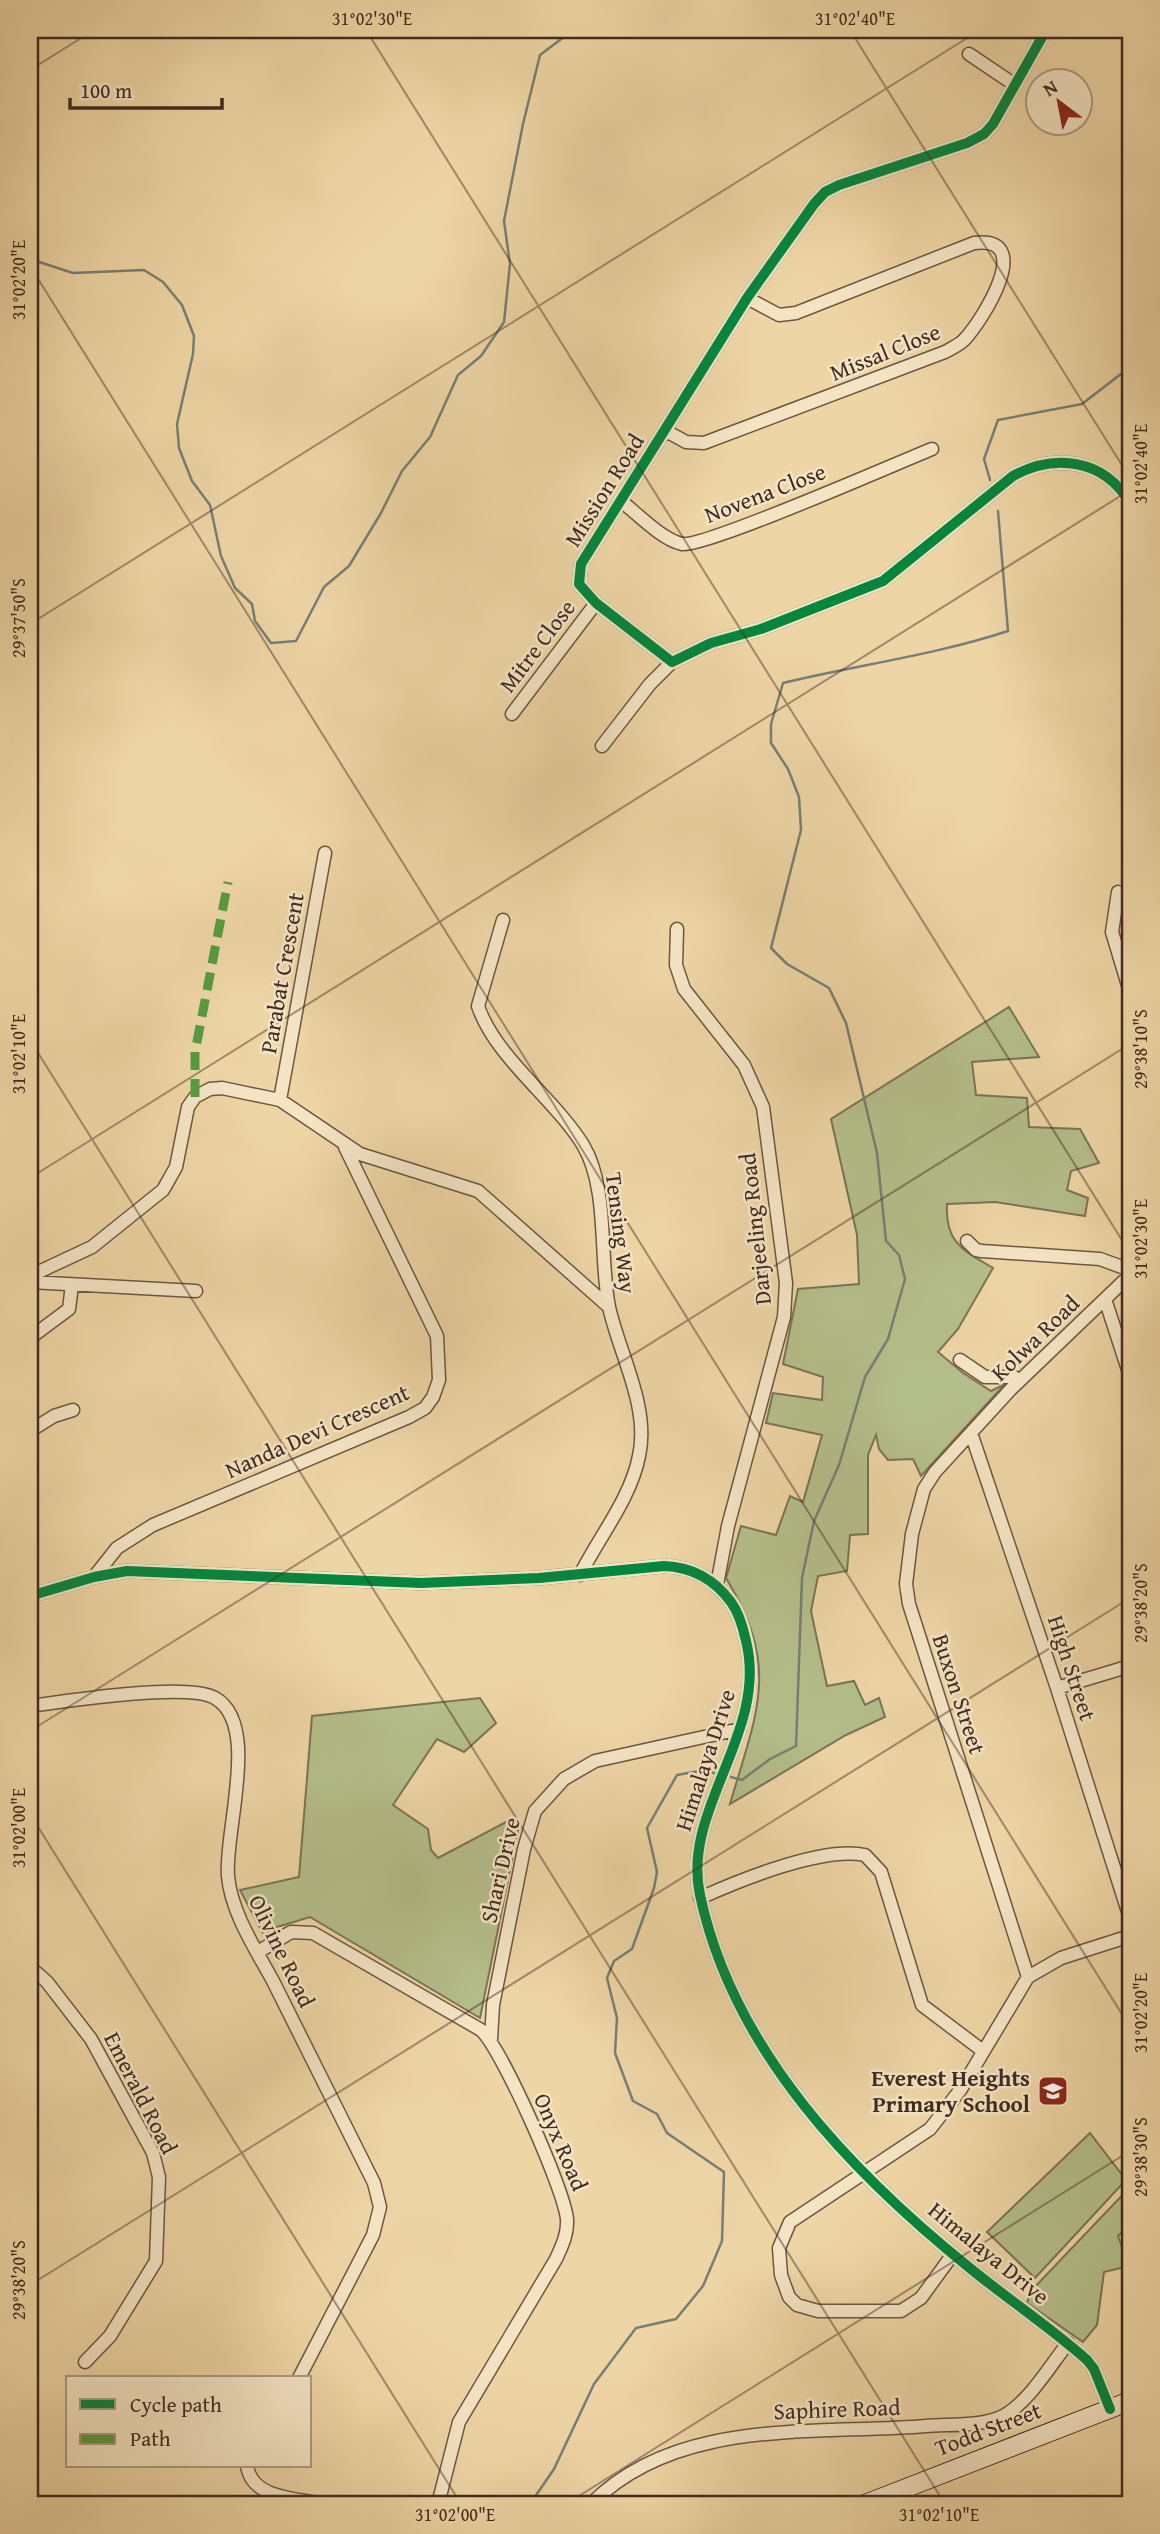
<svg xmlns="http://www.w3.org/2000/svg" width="1160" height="2534" viewBox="0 0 1160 2534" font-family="'Gentium Book Plus',serif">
<rect width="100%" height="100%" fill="#eed5a5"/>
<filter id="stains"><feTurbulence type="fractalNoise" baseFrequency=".00286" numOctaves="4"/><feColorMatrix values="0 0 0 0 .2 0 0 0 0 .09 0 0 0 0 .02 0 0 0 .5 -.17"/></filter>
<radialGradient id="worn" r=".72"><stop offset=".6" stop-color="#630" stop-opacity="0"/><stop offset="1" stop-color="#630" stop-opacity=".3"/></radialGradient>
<path fill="#b4be8a" stroke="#7a7455" stroke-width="2" d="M1009,1007L1039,1057L972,1062L976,1095L1027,1098L1029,1127L1080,1129L1099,1163L1071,1171L1067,1190L1088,1198L1085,1216L995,1202L947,1204C945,1243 963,1250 993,1268L958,1329L938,1352L963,1373L991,1391L1005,1384L921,1476L913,1459L888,1460L879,1449L876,1435L868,1455V1534L850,1535L847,1571L818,1576L811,1611L827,1686L854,1681L865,1705L879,1698L885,1717L846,1735L730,1804C757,1711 781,1668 726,1578L741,1526L776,1535L790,1496L803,1502L822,1435L766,1423L773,1393L822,1400L823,1377L783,1364L798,1289L859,1284L857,1235L831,1119Z
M480,1698L496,1723L464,1752L437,1739L393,1805L428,1829L431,1850L438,1858L508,1821L518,1830L480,2018L310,1917L277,1927L264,1935L240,1890L299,1877L312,1716Z
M1090,2133L1126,2180L1035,2278L987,2232Z
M1130,2187V2225L1118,2236L1129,2266L1104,2272L1097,2325L1083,2342L1027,2303L1030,2292Z"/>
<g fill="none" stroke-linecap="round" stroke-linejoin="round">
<path stroke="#777f76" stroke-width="2.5" d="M30,259L73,273L144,270L163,282L182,305L194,336L193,354L177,424L179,448L192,481L210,505L221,556L235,588L252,604L255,621L271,643L296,641L324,587L349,566L381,513L402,471L430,437L458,375L481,356L504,322L510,264L504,221L523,124L540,55L573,30
M990,480L984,459L998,420L1082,404L1130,367
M727,1776L742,1780L770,1759L796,1746L802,1578L814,1521L839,1465L865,1377L888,1339L905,1279L899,1255L886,1241L877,1153L846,1023L829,988L787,964L771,948L801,830L799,797L788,769L771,743V724L783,683C858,665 935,655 1008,631L998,511
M530,2504L554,2469L594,2384L636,2328L676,2319L703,2286L722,2241L724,2172L667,2133L657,2114L633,2101L615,2053L617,2018L607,1978L614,1961L632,1949L654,1888L657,1872L647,1828L677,1775L705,1770L717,1774"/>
<g stroke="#6c5641" stroke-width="15">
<path id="street" d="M1046,30L993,124L984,134L967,143L839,185L825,192L814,204L747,298L581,564L579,584L596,603L672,662L711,643L761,629L883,581L1013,476C1055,453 1104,459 1130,503
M969,54L1015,85
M666,431L686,442L704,443L945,352C952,348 959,345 964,340C982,321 1037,235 974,243L796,313L779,315L747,298
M621,501C638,514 661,539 682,544C704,548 897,463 932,449
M512,714L596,603
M602,746L650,684L672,662
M1130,896L1118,892L1112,932L1130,992
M503,920L478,1006C495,1057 554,1098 583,1145C609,1188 599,1258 609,1307C619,1353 650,1407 639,1456C631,1498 599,1537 580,1575
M677,929L676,965L684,989L744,1065L763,1107L786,1283L784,1317L728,1526L717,1585
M280,1100L325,853
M967,1241L976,1250L982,1251L1100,1259L1130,1270
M30,1276L92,1247L163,1190L176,1167L188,1107L195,1097L210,1089L222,1088L280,1100L360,1154L478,1191L609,1307
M30,1282L196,1291
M1105,1299L1130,1376
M30,1338L69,1309L72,1285
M960,1360L985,1377H1014L1019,1381
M30,1431L54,1416L73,1410
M971,1433L1057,1688L1130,1918
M94,1577L117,1548L153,1525L409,1417L425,1408L433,1397L439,1380L437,1336L345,1147
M30,1596L94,1577L127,1571L421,1583L539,1578L664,1566C693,1567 714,1579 731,1602C739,1613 743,1627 746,1641C769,1732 681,1809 700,1895C733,2051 852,2173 971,2269C1009,2300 1050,2327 1087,2360L1094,2369L1110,2409
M1057,1688L1130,1666
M30,1706C66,1701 187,1682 215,1698C261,1724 224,1832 228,1876C231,1913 257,1951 274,1983C307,2050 341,2116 374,2183L380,2207L373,2235L299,2378
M700,1898C740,1880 823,1846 865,1855L881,1872L922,2005L983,2051
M258,1952L291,1932L313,1933L481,2030C502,2049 564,2189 567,2219C568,2234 562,2246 556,2259L459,2422L438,2504
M30,1967L47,1982L91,2039L153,2153L159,2177L156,2261L110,2336L85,2362
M1028,1977L909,1604L906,1584L912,1534L924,1489L935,1472L1011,1389L1130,1275
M491,2039L493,2005L524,1849L535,1811L564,1779L595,1761L740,1729
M953,2254L921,2298L901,2311H818L797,2305L789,2297L781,2275L779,2248L790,2222L930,2129L961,2089L1028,1977L1061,1958L1130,1936
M247,2466C252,2499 295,2498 322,2504
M591,2504C677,2417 815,2435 926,2426C950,2424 983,2427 1005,2415C1030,2400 1050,2366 1068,2343"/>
</g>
<g stroke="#402b20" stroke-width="20">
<path id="secondary" d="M865,2504L1130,2401"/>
</g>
<use href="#street" stroke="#f4e4c4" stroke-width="12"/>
<use href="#secondary" stroke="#f4e4c4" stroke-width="18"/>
<path stroke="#539d3f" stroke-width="9" stroke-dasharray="18 9" stroke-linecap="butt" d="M195,1097V1052L228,882"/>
<g stroke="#f4e4c4" stroke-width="15">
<path id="cycleway" d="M1046,30L993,124L984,134L967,143L839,185L825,192L814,204L747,298L581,564L579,584L596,603L672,662L711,643L761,629L883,581L1013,476C1055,453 1104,459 1130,503
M30,1596L94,1577L127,1571L421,1583L539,1578L664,1566C693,1567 714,1579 731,1602C739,1613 743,1627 746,1641C769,1732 681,1809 700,1895C733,2051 852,2173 971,2269C1009,2300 1050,2327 1087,2360L1094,2369L1110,2409"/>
</g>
<use href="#cycleway" stroke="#00873e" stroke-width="10"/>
</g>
<path fill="none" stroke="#402b20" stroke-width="2" stroke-opacity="0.45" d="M366,30L1130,1253M850,30L1130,478M30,70L94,30M30,266L1130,2027M30,624L980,30M30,1040L945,2504M30,1178L1130,490M30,1731L1130,1044M30,1814L461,2504M30,2285L1130,1598M566,2504L1130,2151"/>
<defs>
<g id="school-square" transform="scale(1.575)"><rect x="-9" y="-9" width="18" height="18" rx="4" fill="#8f2418" stroke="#f4e4c4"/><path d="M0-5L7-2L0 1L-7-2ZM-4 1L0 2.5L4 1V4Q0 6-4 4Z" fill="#fff"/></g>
</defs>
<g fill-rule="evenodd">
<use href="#school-square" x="1053" y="2091"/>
</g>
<g text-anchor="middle" stroke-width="5" stroke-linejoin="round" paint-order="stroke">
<g font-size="23" fill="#402b20" stroke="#f4e4c4">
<text transform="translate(885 352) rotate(-22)" y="8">Missal Close</text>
<text transform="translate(604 490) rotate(-58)" y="8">Mission Road</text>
<text transform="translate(765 493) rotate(-21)" y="8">Novena Close</text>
<text transform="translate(537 646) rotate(-53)" y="8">Mitre Close</text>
<text transform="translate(282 973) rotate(-80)" y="8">Parabat Crescent</text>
<text transform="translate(755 1229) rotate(-96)" y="8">Darjeeling Road</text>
<text transform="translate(621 1233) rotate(83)" y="8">Tensing Way</text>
<text transform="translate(1035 1338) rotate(-44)" y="8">Kolwa Road</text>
<text transform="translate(317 1431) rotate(-24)" y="8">Nanda Devi Crescent</text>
<text transform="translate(1072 1668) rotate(72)" y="8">High Street</text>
<text transform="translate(959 1694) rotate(72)" y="8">Buxon Street</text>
<text transform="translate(705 1760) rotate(-72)" y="8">Himalaya Drive</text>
<text transform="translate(500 1870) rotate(-77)" y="8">Shari Drive</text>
<text transform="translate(282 1951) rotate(64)" y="8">Olivine Road</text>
<text transform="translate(141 2093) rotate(63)" y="8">Emerald Road</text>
<text transform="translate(561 2142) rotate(67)" y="8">Onyx Road</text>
<text transform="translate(989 2253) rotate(39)" y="8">Himalaya Drive</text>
<text transform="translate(837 2409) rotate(-2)" y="8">Saphire Road</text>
<text transform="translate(988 2429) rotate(-21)" y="8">Todd Street</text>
</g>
<g font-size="23" font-weight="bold" fill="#402b20" stroke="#f4e4c4" text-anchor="end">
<text x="1030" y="2086">Everest Heights<tspan x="1030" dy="26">Primary School</tspan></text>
</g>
</g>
<rect width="1160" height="2534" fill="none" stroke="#eed5a5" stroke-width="77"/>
<rect x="66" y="2376" width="245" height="91" fill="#f4e4c4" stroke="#ac9a82" stroke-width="2"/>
<rect x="80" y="2399" width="35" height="10" fill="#00873e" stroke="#ac9a82" stroke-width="2"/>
<text x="130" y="2412" font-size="21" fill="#402b20">Cycle path</text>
<rect x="80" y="2434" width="35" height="10" fill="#539d3f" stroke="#ac9a82" stroke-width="2"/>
<text x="130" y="2446" font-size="21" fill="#402b20">Path</text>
<g transform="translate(1059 102) rotate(328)"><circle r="33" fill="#f4e4c4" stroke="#ac9a82" stroke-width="2"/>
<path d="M0-5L12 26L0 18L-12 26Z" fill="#8f2418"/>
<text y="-10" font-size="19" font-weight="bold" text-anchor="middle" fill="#402b20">N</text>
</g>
<path d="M70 98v10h152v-10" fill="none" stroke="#402b20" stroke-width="3.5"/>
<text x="80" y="98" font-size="21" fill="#402b20" stroke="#f4e4c4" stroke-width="5" paint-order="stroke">100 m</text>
<rect x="38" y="38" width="1084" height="2458" fill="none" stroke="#402b20" stroke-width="2.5"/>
<g font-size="18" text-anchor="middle" fill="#402b20">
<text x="372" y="25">31°02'30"E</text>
<text x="855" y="25">31°02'40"E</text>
<text transform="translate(19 280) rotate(-90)" y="6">31°02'20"E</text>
<text transform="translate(1141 464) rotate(-90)" y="6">31°02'40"E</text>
<text transform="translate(19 618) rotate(-90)" y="6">29°37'50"S</text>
<text transform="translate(1141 1049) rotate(-90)" y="6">29°38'10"S</text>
<text transform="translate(19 1054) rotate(-90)" y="6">31°02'10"E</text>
<text transform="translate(1141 1239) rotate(-90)" y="6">31°02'30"E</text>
<text transform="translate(1141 1603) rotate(-90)" y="6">29°38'20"S</text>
<text transform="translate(19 1828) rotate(-90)" y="6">31°02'00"E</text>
<text transform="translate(1141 2013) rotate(-90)" y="6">31°02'20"E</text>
<text transform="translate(1141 2157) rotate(-90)" y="6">29°38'30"S</text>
<text transform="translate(19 2280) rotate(-90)" y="6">29°38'20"S</text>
<text x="455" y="2521">31°02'00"E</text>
<text x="939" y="2521">31°02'10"E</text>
</g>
<rect width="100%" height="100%" filter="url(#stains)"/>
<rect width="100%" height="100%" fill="url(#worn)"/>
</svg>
